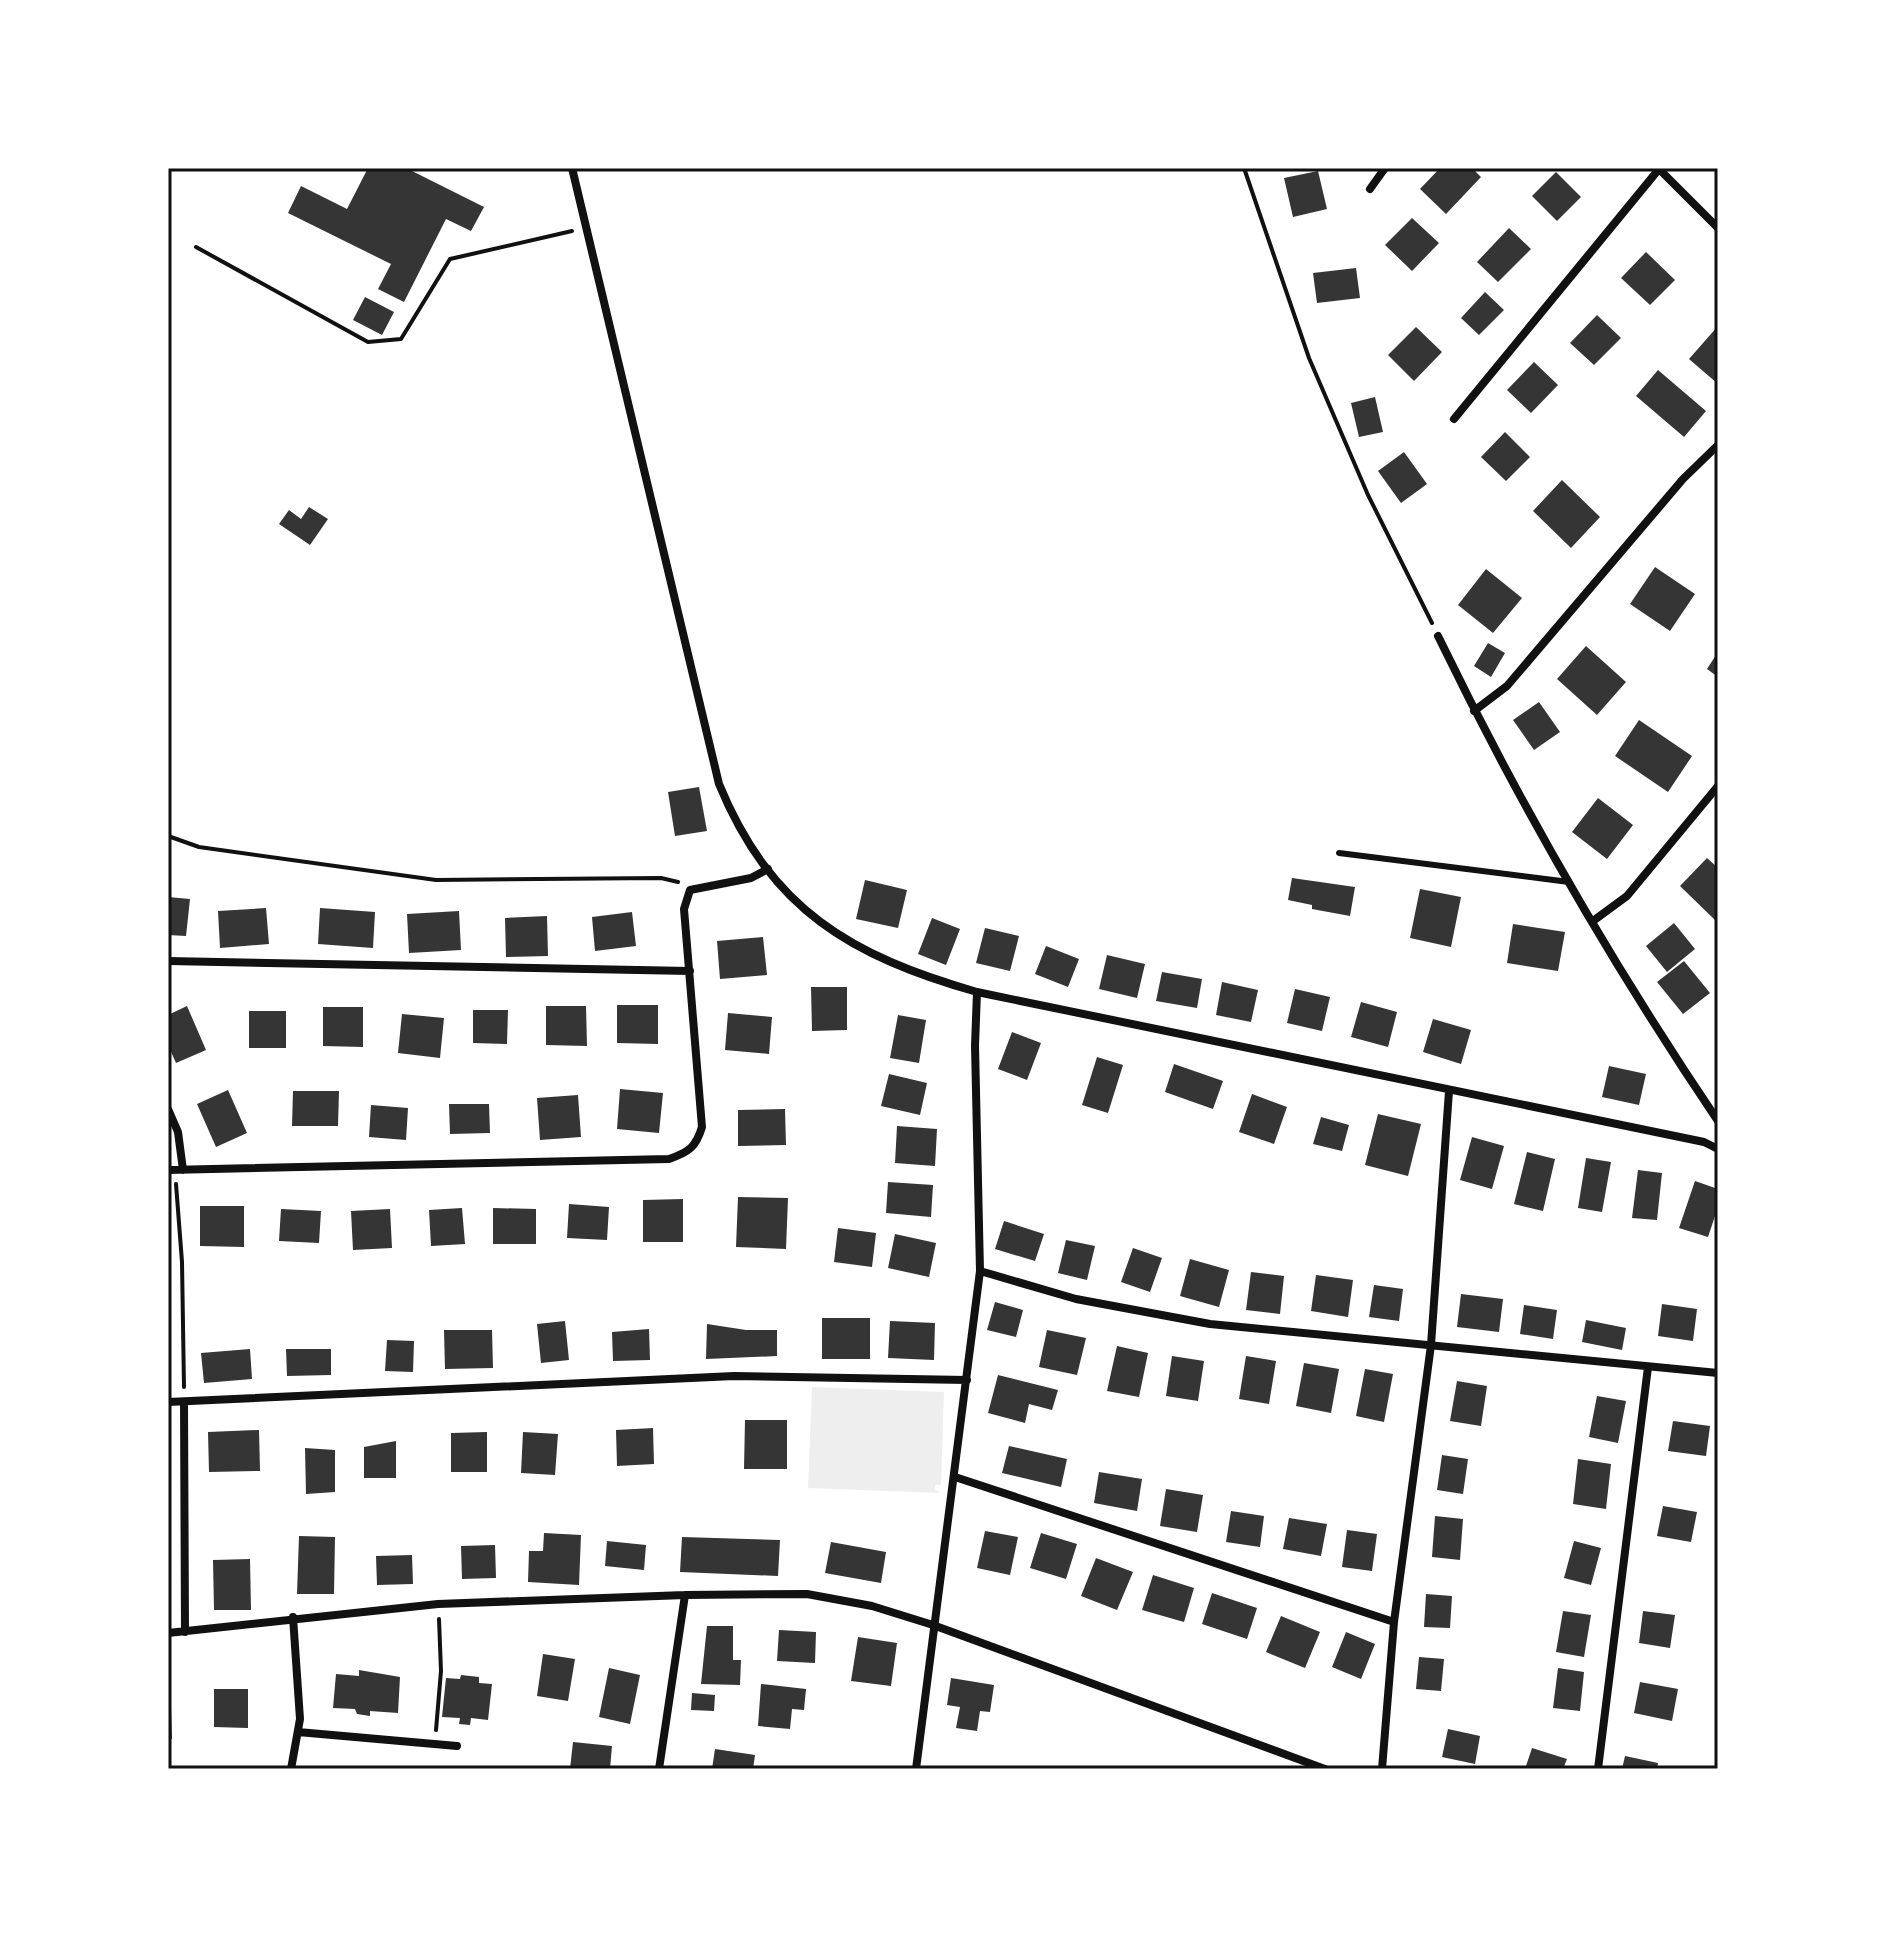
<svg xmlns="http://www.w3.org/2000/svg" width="1886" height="1937" viewBox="0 0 1886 1937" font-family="'Public Sans',sans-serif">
<rect width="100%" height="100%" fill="#fff"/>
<path fill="#eee" d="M812,1387L944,1392L941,1485H935V1489L940,1493L808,1488Z"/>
<path fill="#353535" d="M368,168H406L484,207L471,231L446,219L404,302L378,289L391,264L288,213L301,186L347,209Z
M1440,168H1472L1481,177L1446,214L1420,189Z
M1318,171L1327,209L1293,217L1284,178Z
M1556,172L1581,197L1557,221L1532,196Z
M1412,218L1439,243L1412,271L1385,245Z
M1509,228L1531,249L1498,282L1477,262Z
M1646,252L1675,280L1650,305L1621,278Z
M1356,268L1360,298L1317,303L1313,273Z
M1485,292L1504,310L1479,335L1461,318Z
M365,297L394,312L382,335L353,320Z
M1597,315L1621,338L1594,365L1570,343Z
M1718,326V384L1689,359Z
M1416,327L1442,352L1414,381L1388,355Z
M1534,362L1558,385L1531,413L1507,390Z
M1658,370L1706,411L1684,437L1636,396Z
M1375,397L1383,432L1359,437L1351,403Z
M1505,432L1530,457L1506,481L1481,457Z
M1404,452L1427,484L1401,503L1378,471Z
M1562,480L1600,517L1571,548L1533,511Z
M309,507L328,519L310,545L279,524L289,510L301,519Z
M1655,567L1695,594L1670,631L1630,604Z
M1486,569L1522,598L1493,633L1458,605Z
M1488,643L1505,653L1491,677L1474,666Z
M1586,646L1626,682L1597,715L1557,679Z
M1718,652V677L1707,669Z
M1539,702L1560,732L1534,750L1513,720Z
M1639,720L1692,756L1668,792L1615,756Z
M699,787L707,831L675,836L668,792Z
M1598,798L1633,825L1607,859L1572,832Z
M1707,858L1718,868V916L1715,920L1680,886Z
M1292,878L1355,887L1350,916L1312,909V905L1288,900Z
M865,880L907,890L898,928L856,919Z
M1420,889L1461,897L1451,947L1410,938Z
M168,897L190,899L186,936L168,935Z
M266,908L269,944L220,948L218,911Z
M320,908L375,912L373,948L318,944Z
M459,911L461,950L409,953L407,914Z
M632,912L636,946L595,951L592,917Z
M547,916L548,956L506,957L505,918Z
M932,918L960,929L946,965L918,954Z
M1674,923L1695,949L1667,972L1646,946Z
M1513,924L1565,932L1558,971L1507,963Z
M985,928L1019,936L1010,971L976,963Z
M763,937L767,975L720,979L717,941Z
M1046,946L1079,959L1068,987L1035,974Z
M1107,955L1145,964L1137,998L1099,989Z
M1684,961L1710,993L1683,1014L1657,982Z
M1162,972L1202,979L1197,1008L1156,1001Z
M1222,982L1258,990L1251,1022L1216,1015Z
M811,987H847V1030L812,1031Z
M1295,989L1330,997L1322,1031L1287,1023Z
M1361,1002L1397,1012L1388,1047L1351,1037Z
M617,1005H658V1044L617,1043Z
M187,1006L206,1050L176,1063L168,1045V1015Z
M546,1006H586L587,1046L546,1045Z
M323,1007H363V1047L323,1046Z
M473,1010H508L507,1044L473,1043Z
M249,1011H286V1048H249Z
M728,1013L772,1017L769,1054L725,1050Z
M402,1014L444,1018L440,1058L398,1053Z
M898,1015L926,1020L919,1063L890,1058Z
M1433,1019L1471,1030L1461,1064L1423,1052Z
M1012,1032L1041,1043L1027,1080L998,1069Z
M1097,1057L1123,1065L1108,1113L1082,1105Z
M1174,1064L1223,1081L1213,1109L1165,1092Z
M1609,1066L1646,1074L1639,1105L1602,1097Z
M889,1074L927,1083L920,1115L881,1106Z
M620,1089L663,1093L659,1133L617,1129Z
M228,1090L247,1133L216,1147L197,1104Z
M293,1091H339L338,1126H292Z
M1252,1094L1287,1107L1274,1144L1239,1132Z
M578,1095L581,1137L540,1140L537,1098Z
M449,1104H489L490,1133L450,1134Z
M371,1105L408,1108L406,1140L369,1137Z
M785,1109L786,1145L738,1146V1110Z
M1378,1114L1421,1124L1408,1176L1365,1165Z
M1321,1117L1349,1125L1342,1151L1313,1144Z
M897,1126L937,1129L935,1166L895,1163Z
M1472,1137L1504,1146L1492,1189L1460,1180Z
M1527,1152L1555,1159L1543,1211L1514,1204Z
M1586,1158L1611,1162L1602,1212L1578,1208Z
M1638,1170L1662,1173L1657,1220L1632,1218Z
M1695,1181L1718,1189V1207L1708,1237L1679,1228Z
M888,1182L933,1185L931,1217L886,1213Z
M738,1197L788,1198L786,1249L736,1247Z
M683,1199V1242H643V1200Z
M569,1204L609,1207L607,1240L567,1238Z
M200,1206H244V1247L200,1246Z
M462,1208L465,1244L431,1246L429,1210Z
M493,1208L536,1209V1244H493Z
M281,1209L321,1211L319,1243L279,1241Z
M390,1209L392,1248L353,1250L351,1211Z
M1004,1221L1044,1234L1035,1261L995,1249Z
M838,1228L876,1233L872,1267L834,1262Z
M895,1234L936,1243L929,1277L888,1268Z
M1066,1240L1095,1246L1087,1280L1058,1273Z
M1133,1248L1162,1258L1150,1292L1121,1282Z
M1190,1259L1229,1270L1219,1307L1180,1296Z
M1251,1272L1284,1276L1280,1314L1246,1310Z
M1316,1275L1353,1280L1348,1317L1311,1311Z
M1374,1285L1403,1289L1399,1321L1369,1317Z
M1461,1294L1503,1299L1499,1332L1457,1327Z
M995,1302L1023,1310L1016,1337L987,1330Z
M1662,1304L1697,1309L1693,1341L1658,1336Z
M1524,1305L1557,1310L1553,1339L1520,1334Z
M822,1318H870V1359H822Z
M1586,1320L1626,1328L1622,1350L1582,1342Z
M565,1321L569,1360L541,1363L537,1324Z
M890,1321L935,1323L934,1360L888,1358Z
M707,1324L746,1330H777V1356L706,1359Z
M649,1329L650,1360L613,1361L612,1332Z
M444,1330H492L493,1368L445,1369Z
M1047,1330L1086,1338L1077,1375L1039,1367Z
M387,1340L414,1341L413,1372L385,1371Z
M1117,1346L1148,1353L1139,1397L1107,1391Z
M250,1349L252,1379L204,1383L201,1353Z
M286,1349H331V1375L287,1376Z
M1172,1356L1204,1361L1198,1401L1166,1396Z
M1246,1356L1276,1361L1269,1404L1239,1399Z
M1304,1363L1339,1369L1331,1413L1296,1406Z
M1365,1369L1393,1374L1384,1422L1356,1416Z
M998,1375L1058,1390L1052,1410L1029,1404L1025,1423L988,1413Z
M1457,1381L1487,1386L1481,1426L1450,1421Z
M1597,1396L1626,1401L1618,1443L1589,1437Z
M745,1420H787V1469H744Z
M1673,1421L1710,1426L1706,1456L1668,1451Z
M653,1428L654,1464L617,1466L616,1430Z
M259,1430L260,1471L209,1472L208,1432Z
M487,1432V1472H451V1433Z
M523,1432L558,1434L555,1475L521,1473Z
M396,1441V1478H364V1447Z
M1009,1446L1067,1459L1061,1487L1002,1473Z
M305,1448L335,1450V1492L306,1494Z
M1442,1455L1468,1459L1463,1494L1437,1490Z
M1578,1459L1611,1464L1606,1509L1573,1504Z
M1099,1472L1142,1479L1137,1511L1094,1503Z
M1166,1489L1203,1495L1197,1532L1160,1526Z
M1663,1506L1697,1512L1691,1542L1657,1536Z
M1231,1511L1264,1516L1260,1547L1226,1542Z
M1435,1516L1463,1519L1460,1560L1432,1557Z
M1289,1518L1327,1524L1321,1556L1283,1549Z
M1347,1530L1377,1534L1372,1571L1342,1567Z
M985,1531L1018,1537L1010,1575L977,1568Z
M544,1533L581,1535L579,1585L528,1582L529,1551H543Z
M1041,1533L1077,1544L1066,1579L1030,1568Z
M299,1536L335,1537L334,1594H297Z
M682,1537L780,1540L778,1576L680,1572Z
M607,1541L646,1545L644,1570L605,1566Z
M1574,1541L1601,1548L1591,1585L1564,1578Z
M831,1542L886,1552L881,1583L825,1573Z
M495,1545L496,1578L462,1579L461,1546Z
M412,1555L413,1584L377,1585L376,1556Z
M1096,1558L1133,1572L1117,1610L1081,1596Z
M250,1559L251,1610H214L213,1560Z
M1153,1575L1194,1588L1184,1622L1142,1610Z
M1212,1593L1257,1608L1247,1639L1202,1624Z
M1426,1594L1452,1596L1450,1628L1424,1627Z
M1563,1611L1591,1615L1584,1657L1556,1652Z
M1643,1611L1675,1615L1670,1648L1639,1643Z
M1281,1616L1320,1632L1305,1668L1266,1652Z
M707,1626H733V1660H741L740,1685L701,1684Z
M779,1630L816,1632L815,1663L777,1661Z
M1346,1632L1375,1644L1361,1679L1332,1667Z
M858,1637L897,1643L891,1686L851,1681Z
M543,1654L575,1659L568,1701L537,1696Z
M1419,1657L1444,1659L1441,1691L1416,1689Z
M609,1668L640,1675L630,1724L599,1717Z
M1558,1668L1584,1672L1580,1711L1553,1708Z
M359,1670L400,1677L398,1713L370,1711V1716L357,1714L355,1709L333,1708L336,1674L359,1676Z
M461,1675L479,1677V1683L492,1684L488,1720L471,1718L470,1725L459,1724L460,1718L442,1717L446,1678L460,1679Z
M951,1678L994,1685L990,1712L980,1711L977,1731L956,1728L960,1707L947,1705Z
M1640,1682L1678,1689L1672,1721L1634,1713Z
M761,1684L806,1689L804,1710L792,1709L790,1729L758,1726Z
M214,1689H248V1728L214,1727Z
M692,1693L715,1695L714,1711L691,1710Z
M168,1708H171L172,1739H168Z
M1448,1729L1480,1736L1475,1764L1442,1757Z
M573,1742L612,1746L610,1769H570Z
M1532,1748L1567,1759L1563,1769H1525Z
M715,1749L755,1755L753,1769H712Z
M1625,1756L1658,1763L1657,1769H1622Z"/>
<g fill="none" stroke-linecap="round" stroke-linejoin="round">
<path stroke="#111" stroke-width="4" d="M1244,168L1309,358L1368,495L1432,623
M196,247L368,342L401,339L450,259L572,231
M168,836L199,847L436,880L661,878L678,882
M176,1184L182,1262L184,1387
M436,1730L441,1671L439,1619"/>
<path stroke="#111" stroke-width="6" d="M1339,853L1569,882"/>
<path stroke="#111" stroke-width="8" d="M572,168L719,784C771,910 851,956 977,992L1704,1142L1718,1149
M1658,168L1718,228
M1370,189L1385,168
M1454,419L1659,169
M1438,636C1519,803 1614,967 1718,1121
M1474,711L1507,686L1683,479L1718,445
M1593,921L1627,896L1718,786
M168,961L690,971
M168,1109L178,1132L183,1170
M168,1170L669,1159C689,1152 696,1147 702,1127L684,909L690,890L751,878L768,869
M980,1271L1076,1299L1210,1324L1718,1373
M168,1402L734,1376L967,1380
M184,1402L185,1632
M955,1477L1394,1622
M168,1633L438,1604L685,1595L807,1594L872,1606L933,1625L1325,1769
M298,1732L457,1746
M291,1769L300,1719L293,1617
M659,1769L685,1595
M916,1769L980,1271L975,1046L977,992
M1382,1769L1394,1622L1431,1345L1449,1091
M1598,1769L1648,1367"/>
</g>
<rect width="1886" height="1937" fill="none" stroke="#ffffff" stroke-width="340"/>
<rect x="170" y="170" width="1546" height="1597" fill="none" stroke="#111" stroke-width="3"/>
</svg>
